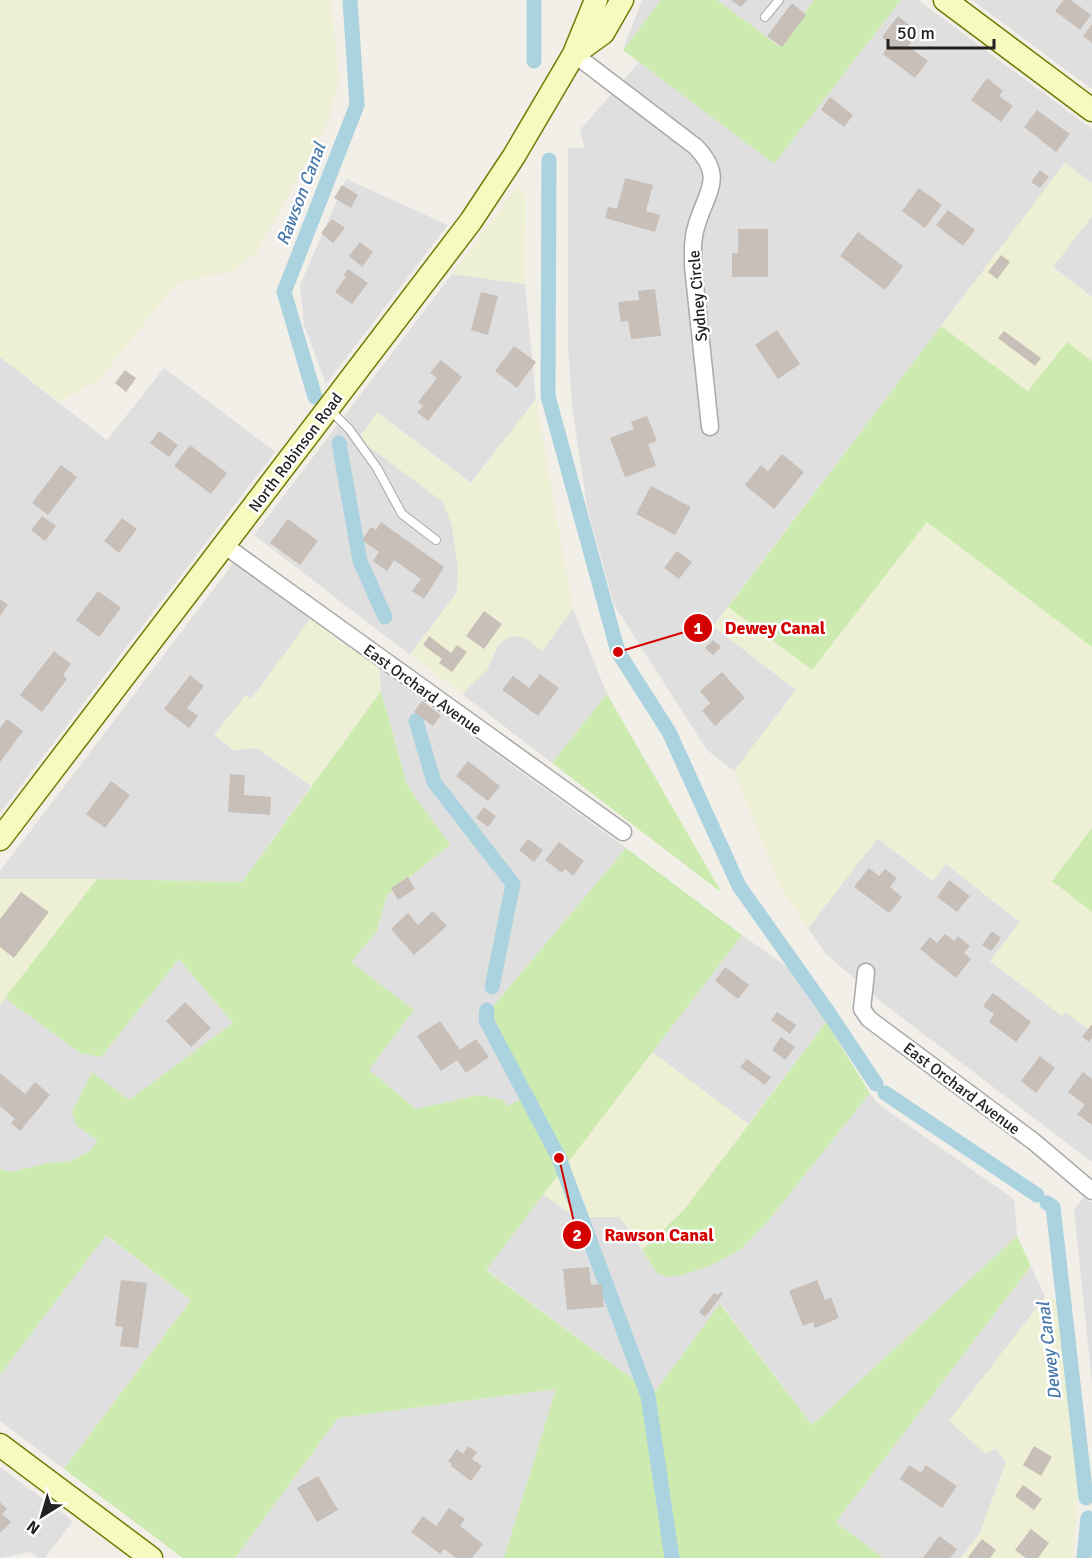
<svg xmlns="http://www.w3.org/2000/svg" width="1092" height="1558" viewBox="0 0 1092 1558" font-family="Signika,sans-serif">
<rect width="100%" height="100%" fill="#f2efe9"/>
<path fill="#e0dfdf" d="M642,0H661L623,50Z
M717,0H814L779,46Z
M901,0H918L1092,129V183L1065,163L713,626L796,690L734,771L707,750L614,605L587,506L573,414L568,349V148H585L580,130L639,62L774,163Z
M972,0H1092V89Z
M346,179L448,225L326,384L304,325L300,285Z
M1092,216V297L1053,267Z
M452,274L525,284L536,399L471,483L378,413L361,435L368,446L444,502L452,526L458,568L457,592L410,655L254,535Z
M0,357L107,440L164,368L275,452L0,813Z
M235,561L311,618L251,699L246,695L233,750L257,748L311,786L242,882L97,879H0V871Z
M573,609L607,694L552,763L462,694L487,670L498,645L508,637L518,636L527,639L542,650Z
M379,669L626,848L490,1010L531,1094L508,1107L479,1095L416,1109L369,1070L351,962L377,931L387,895L450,845L407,785L381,691Z
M877,838L933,881L946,864L1020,922L990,961L1062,1016L1065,1012L1092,1032V1162L889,1008L826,954L808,928Z
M742,935L794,972L826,1022L748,1124L652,1052Z
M179,959L233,1023L129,1101L91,1072L76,1125L98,1141L90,1151L72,1161L48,1163L11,1172L0,1169V1005L5,998L80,1053L101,1057Z
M870,1093L878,1104L1014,1199L1017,1236L812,1425L721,1304L653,1394L486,1269L543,1194L575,1217H620L657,1273L741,1249L768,1221Z
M1084,1197L1092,1203V1383L1074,1210Z
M105,1235L191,1300L64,1469L0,1421V1375Z
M1031,1266L1045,1297L950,1421L995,1447L1006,1462L980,1533L961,1558H883L836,1522Z
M557,1389L504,1558H235L338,1418Z
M0,1467L73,1521L45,1558H39L30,1552L0,1558Z"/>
<path fill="#eef0d5" d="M0,0H331L339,80L329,120L258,251L235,271L177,283L99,380L60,402L0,357Z
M1065,163L1092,183V216L1053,267L1092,297V361L1067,342L1029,391L941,326Z
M518,186L526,196L525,284L452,274Z
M536,399L573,609L542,651L527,639L518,636L508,637L498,645L487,670L462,694L410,655L457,592L458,568L452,526L443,502L368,446L361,435L377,413L471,483Z
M927,522L1092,647V828L1052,881L1092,912V1032L1065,1012L1062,1016L990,961L1020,922L946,864L933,881L878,838L808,928L779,885L734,771L796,690L713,626L728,607L812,670Z
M311,618L379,669L381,691L311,786L257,748L233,750L214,735L246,695L251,699Z
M0,879H97L0,1005Z
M652,1052L748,1124L684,1210L642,1250L620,1217H575L543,1194Z
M1045,1297L1060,1301L1079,1491L1073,1558H961L980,1533L1006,1462L996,1448L986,1454L949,1421Z"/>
<path fill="#cdebb0" d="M661,0H717L779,46L814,0H901L774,164L623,50Z
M941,326L1028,391L1067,342L1092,361V647L927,522L812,670L728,607Z
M381,691L407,785L450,845L387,895L377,931L351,962L414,1010L369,1070L416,1109L479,1095L503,1100L508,1106L521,1099L559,1174L486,1270L653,1394L720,1304L812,1425L1017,1236L1031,1266L836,1522L883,1558H504L556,1389L338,1418L235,1558H183L64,1469L191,1300L106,1235L0,1375V1169L11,1172L48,1163L72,1161L90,1151L98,1141L76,1125L72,1112L92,1072L129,1100L233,1023L179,959L101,1057L80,1053L5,998L97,879L242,882Z
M607,694L722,893L552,763Z
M1092,828V912L1052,881Z
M626,848L742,935L566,1165L490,1010Z
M826,1022L870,1093L768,1221L741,1249L712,1265L682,1275L668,1277L657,1273L642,1250L684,1210Z"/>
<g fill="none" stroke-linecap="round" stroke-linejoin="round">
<path stroke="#aad3df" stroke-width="15" d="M534,61V0
M549,160L548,396L618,652L669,732L739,886L826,1009L876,1084
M315,397L284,292L357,105L350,0
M339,443L360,561L385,617
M416,721L434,782L513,884L492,987
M487,1010L486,1020L559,1158L648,1396L672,1558
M885,1093L1037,1195
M1047,1203L1053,1207L1086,1498
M1084,1558L1088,1518"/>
</g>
<path fill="#c7bfb8" d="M731,0H747L741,7Z
M1064,0H1071L1091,15L1080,30L1055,11Z
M792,3L806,15L782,47L767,36Z
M898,16L918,32L908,46L928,61L915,78L883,54L890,44L882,37Z
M1092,24V43L1083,36Z
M987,78L1003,91L999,96L1013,106L1001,122L971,100Z
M830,97L853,115L844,127L821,110Z
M1037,110L1070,134L1056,152L1024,127Z
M1040,170L1049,177L1040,188L1031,182Z
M625,178L653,185L646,211L660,215L655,232L605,218L608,207L617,209Z
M342,185L358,195L351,208L334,198Z
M919,188L942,205L925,228L902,211Z
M948,210L975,230L963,246L936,225Z
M332,219L345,228L333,243L321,233Z
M738,229H768V277H732V253H738Z
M858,232L903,266L885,290L840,256Z
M360,242L373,252L362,267L349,256Z
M1001,255L1010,262L997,279L988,272Z
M348,269L368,283L352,304L335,292L346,277L344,275Z
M655,289L661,336L631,339L628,321L621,322L618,302L639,300L638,291Z
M481,292L498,296L488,335L471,330Z
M777,330L800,364L778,379L755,345Z
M1004,331L1041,358L1035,366L998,338Z
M514,346L536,362L517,388L495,371Z
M441,360L462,377L428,421L417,412L423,406L418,402L437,378L430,373Z
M125,370L136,378L126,392L115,383Z
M647,416L657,441L648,444L656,466L625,477L610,438L634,429L631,422Z
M159,431L178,445L169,457L150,443Z
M190,445L227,473L211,494L174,466Z
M782,454L804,472L774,509L745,485L761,465L768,471Z
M61,465L77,477L48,515L32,503Z
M651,486L691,507L675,535L636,514Z
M42,516L56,526L45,541L31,530Z
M122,518L137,529L119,553L104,541Z
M288,519L318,541L300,565L270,543Z
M381,522L444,567L424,599L412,591L421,579L394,560L387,571L373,561L379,552L362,540L371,527L376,530Z
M677,551L692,562L679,579L664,568Z
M98,591L121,608L99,637L76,620Z
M0,599L8,605L0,616Z
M484,611L502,624L484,649L466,636Z
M429,636L451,653L457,645L467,652L452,672L439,663L442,659L423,645Z
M713,640L721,647L713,655L705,648Z
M54,651L71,664L63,675L67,679L42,712L20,695Z
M722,672L745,698L715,726L702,711L710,703L700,691Z
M540,674L559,688L538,716L502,690L513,676L529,688Z
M190,675L204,686L187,708L198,716L189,728L164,709Z
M422,701L441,715L433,726L414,712Z
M7,719L23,731L0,762V728Z
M468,761L500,786L488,801L456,776Z
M230,774L245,775L244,795L271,797L270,815L228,812Z
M111,781L130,795L105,828L86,814Z
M484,807L496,816L488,827L476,818Z
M528,839L543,850L534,862L519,850Z
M559,842L584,861L573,876L565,869L562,873L545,860Z
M869,868L879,876L885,869L897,878L890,887L902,897L889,913L854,887Z
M408,877L415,889L398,900L391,888Z
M949,880L970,896L957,912L937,897Z
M21,892L49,912L14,958L0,947V919Z
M433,911L447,926L414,955L391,929L408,913L418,925Z
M992,931L1001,938L991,951L982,945Z
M945,934L954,941L958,936L970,946L964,953L971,959L956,978L920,949L930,937L937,943Z
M725,967L749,985L738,999L715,981Z
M993,993L1031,1022L1016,1042L989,1022L994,1014L983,1006Z
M185,1002L211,1028L191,1047L166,1021Z
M777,1012L796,1025L790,1034L771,1020Z
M440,1021L460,1050L476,1039L489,1057L466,1073L457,1060L441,1071L417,1036Z
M1092,1024V1038L1089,1042L1082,1037Z
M781,1037L795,1047L785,1060L772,1050Z
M1040,1056L1055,1068L1036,1093L1021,1081Z
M747,1059L771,1077L765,1085L740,1067Z
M1083,1072L1092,1079V1125L1077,1114L1085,1105L1068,1092Z
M0,1073L25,1094L35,1082L50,1095L20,1131L11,1123L15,1119L0,1106Z
M589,1267L591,1285L602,1284L604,1307L567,1310L563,1269Z
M121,1280L147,1283L138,1348L120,1346L123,1327L115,1326Z
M817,1280L825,1300L831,1297L839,1318L815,1328L813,1322L803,1326L789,1291Z
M721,1292L723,1294L705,1317L699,1312L714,1293L718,1295Z
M468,1446L477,1452L472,1459L482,1466L471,1481L451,1466L452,1464L448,1461L457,1449L463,1454Z
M1034,1446L1052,1457L1041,1476L1023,1465Z
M909,1465L921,1473L926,1465L957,1486L942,1508L900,1479Z
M318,1476L338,1510L317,1522L297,1488Z
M1023,1485L1042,1499L1034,1510L1015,1496Z
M0,1502L7,1509L2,1514L11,1522L0,1533Z
M449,1508L465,1519L460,1526L483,1544L472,1558H456L444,1549L440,1554L411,1532L423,1516L436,1526Z
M1031,1529L1049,1543L1038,1558H1026L1015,1550Z
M939,1536L957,1549L950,1558H923Z
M982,1539L996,1550L990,1558H969L968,1557Z"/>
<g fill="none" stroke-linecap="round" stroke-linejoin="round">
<g stroke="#a9a9a9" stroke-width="10">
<path id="lane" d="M765,17L779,0
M328,408L349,429L377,468L402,514L436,540"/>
</g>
<g stroke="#a9a9a9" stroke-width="19">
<path id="street" d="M574,54L696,147C725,177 707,191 697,224C692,238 693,251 693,266L710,427
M224,545L623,832
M866,972L862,1009L869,1019L1033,1141L1092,1191"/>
</g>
<g stroke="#707d05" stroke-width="25">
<path id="secondary" d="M945,0L1092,110
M574,54L603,33L622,0
M0,839L471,221L514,156L574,54L596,0
M0,1445L151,1558"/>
</g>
<use href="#lane" stroke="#fff" stroke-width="8"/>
<use href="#street" stroke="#fff" stroke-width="16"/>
<use href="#secondary" stroke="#f7fabf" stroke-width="22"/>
</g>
<g text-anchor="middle" stroke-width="5" stroke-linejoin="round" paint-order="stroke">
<g font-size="16" fill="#222" stroke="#fff">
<text transform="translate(697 296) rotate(-95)" y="6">Sydney Circle</text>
<text transform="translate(295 452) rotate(-53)" y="6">North Robinson Road</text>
<text transform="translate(423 689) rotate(36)" y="6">East Orchard Avenue</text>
<text transform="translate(962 1088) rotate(37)" y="6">East Orchard Avenue</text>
</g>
<g font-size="18" font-style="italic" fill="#4a7aab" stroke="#fff">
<text transform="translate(301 194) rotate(-69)" y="6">Rawson Canal</text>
<text transform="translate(1049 1351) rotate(-97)" y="6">Dewey Canal</text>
</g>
</g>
<path fill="none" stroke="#d40000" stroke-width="2" d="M618 652L698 628M559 1158L577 1235"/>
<g fill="#d40000" stroke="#fff" stroke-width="2">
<circle cx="618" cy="652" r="6"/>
<circle cx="559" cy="1158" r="6"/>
<circle cx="698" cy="628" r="15"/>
<circle cx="577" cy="1235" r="15"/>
</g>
<g font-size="18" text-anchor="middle" font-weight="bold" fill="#fff">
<text x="698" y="634">1</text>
<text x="577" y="1241">2</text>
</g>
<g font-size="18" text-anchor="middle" font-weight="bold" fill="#d40000" stroke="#fff" stroke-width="5" stroke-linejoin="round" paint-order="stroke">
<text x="775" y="634">Dewey Canal</text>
<text x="659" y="1241">Rawson Canal</text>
</g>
<g transform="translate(42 1516) rotate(217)" stroke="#ffffff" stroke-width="4.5" paint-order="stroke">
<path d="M0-4.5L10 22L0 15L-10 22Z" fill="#222222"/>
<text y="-9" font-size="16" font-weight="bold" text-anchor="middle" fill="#222222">N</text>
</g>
<path d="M888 39v9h106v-9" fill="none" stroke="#222222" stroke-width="3"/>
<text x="897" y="39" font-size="18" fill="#222222" stroke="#ffffff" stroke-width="4.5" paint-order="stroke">50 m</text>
</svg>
